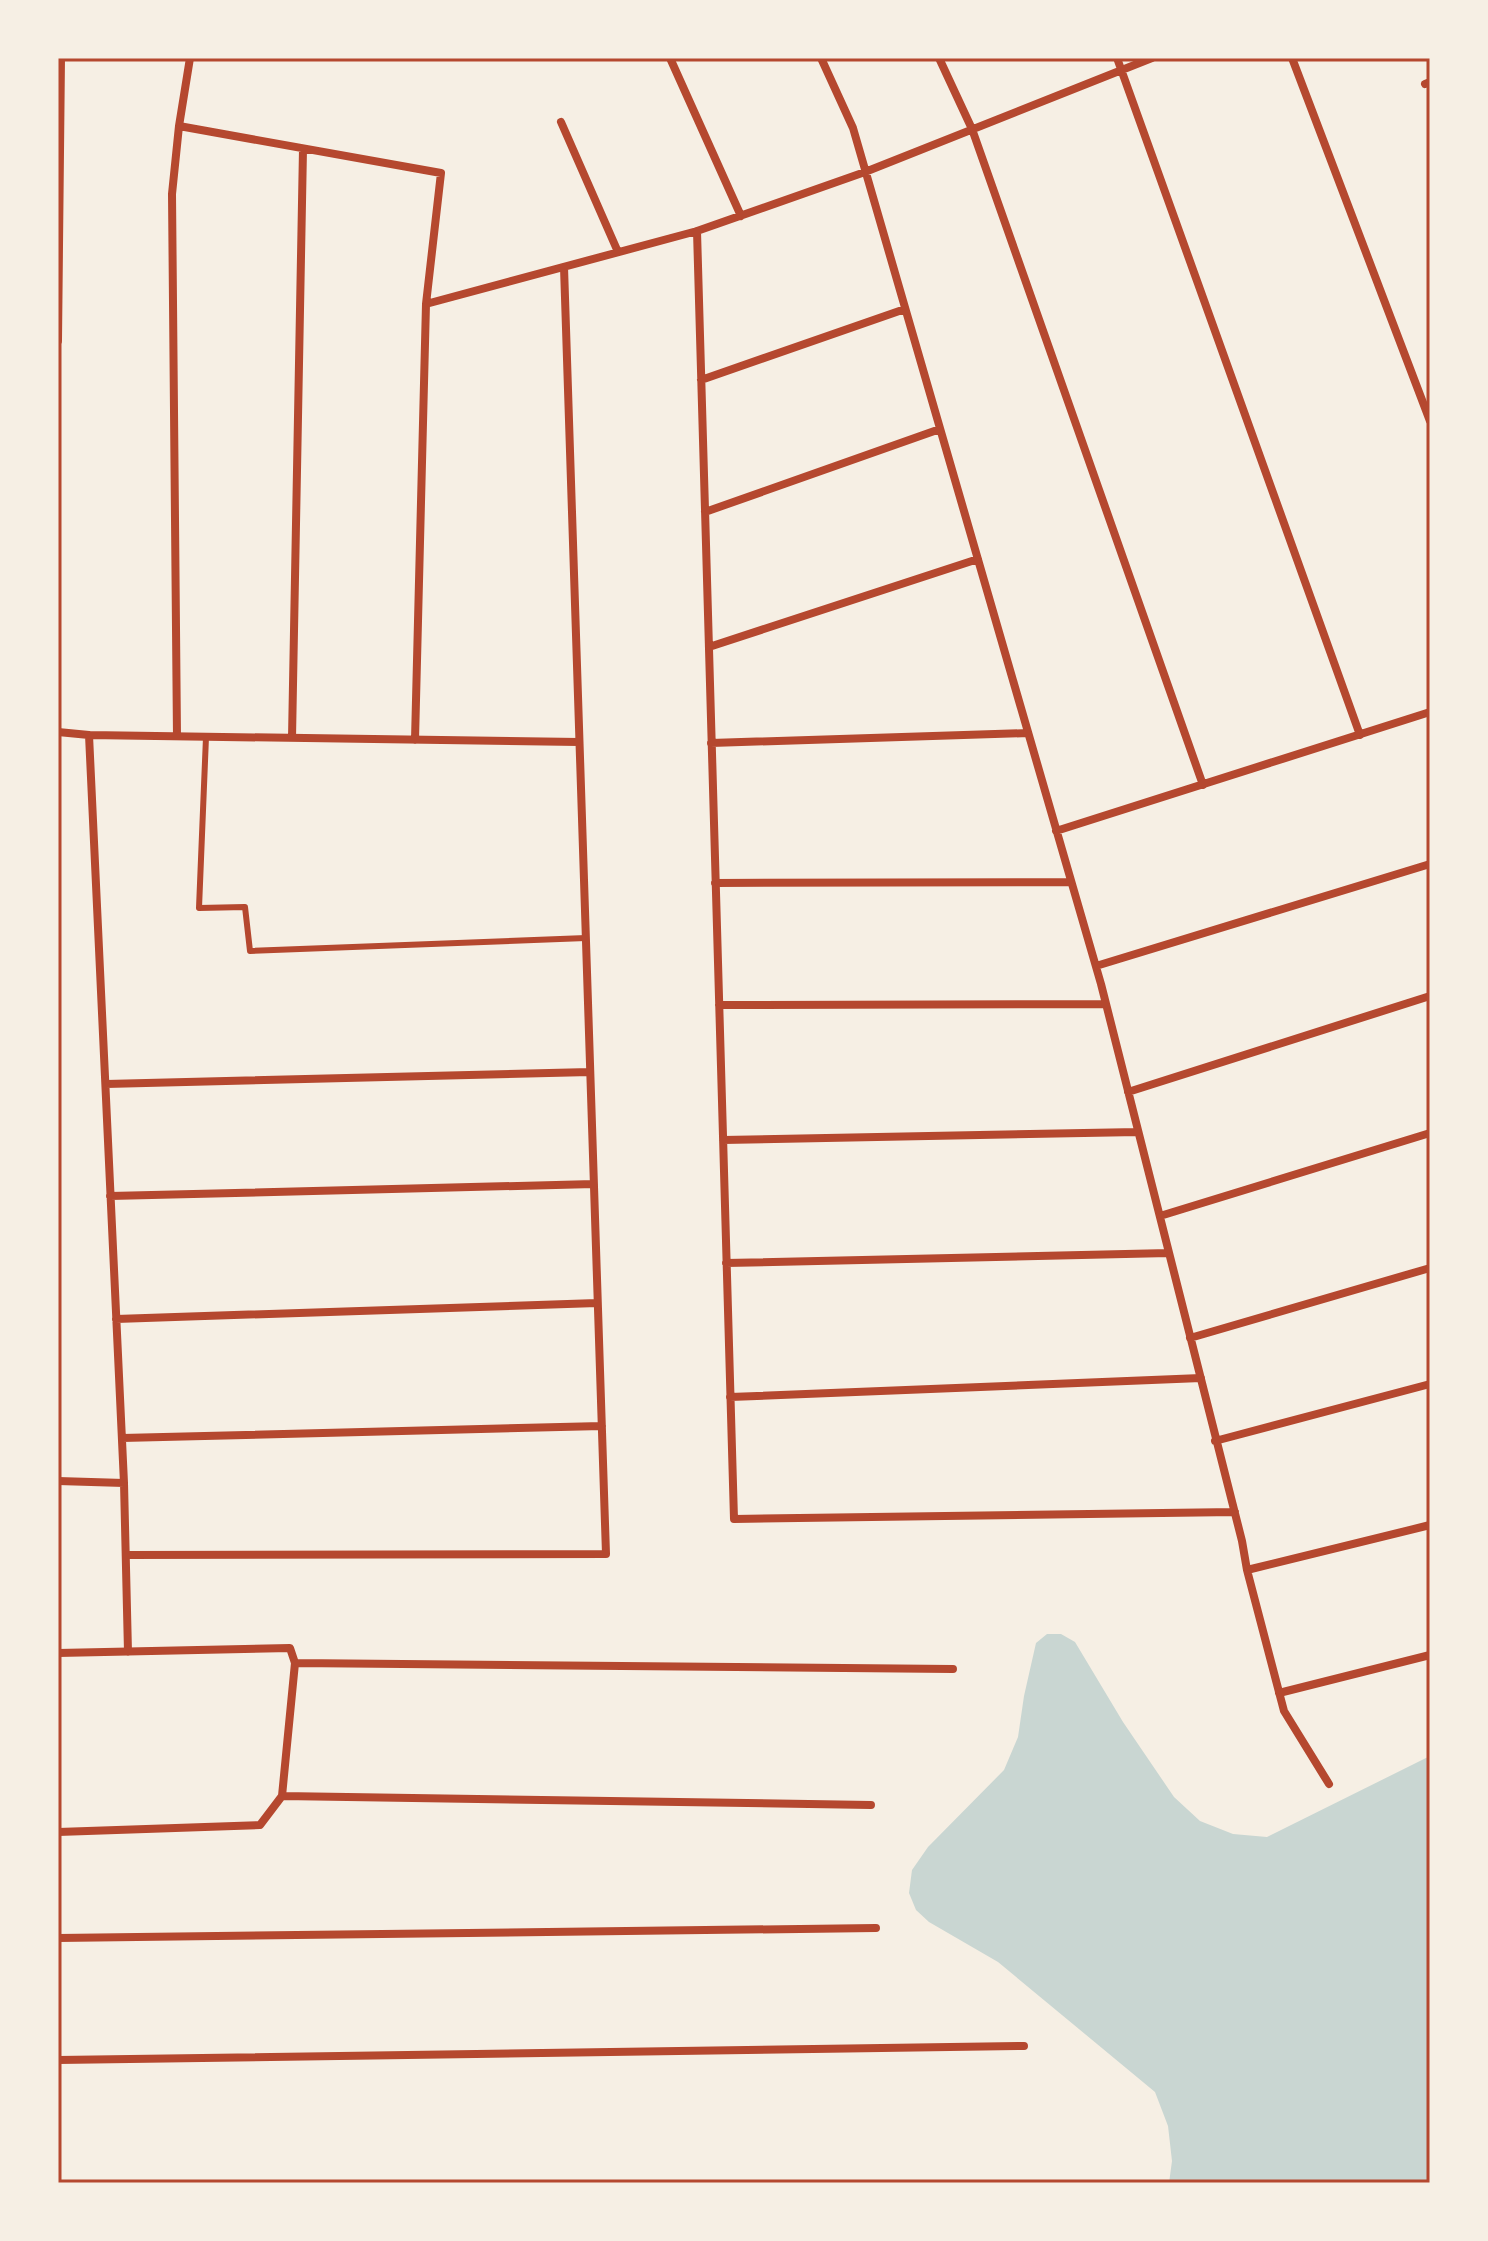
<svg xmlns="http://www.w3.org/2000/svg" width="1488" height="2241" viewBox="0 0 1488 2241" font-family="'Asap Condensed',sans-serif">
<rect width="100%" height="100%" fill="#f6efe4"/>
<path fill="#c9d6d2" d="M1047,1634H1061L1075,1642L1123,1722L1174,1797L1200,1821L1233,1834L1267,1837L1430,1756V2183H1169L1172,2161L1168,2126L1155,2092L998,1962L929,1922L916,1910L909,1893L912,1870L928,1847L1004,1770L1018,1737L1024,1696L1036,1643Z"/>
<g fill="none" stroke-linecap="round" stroke-linejoin="round">
<path stroke="#b5482f" stroke-width="6" d="M206,737L199,908L245,907L250,951L586,938"/>
<path stroke="#b5482f" stroke-width="8" d="M670,58L741,216
M821,58L853,128L1101,984L1242,1541L1247,1570L1430,1525
M939,58L972,129L1203,785
M1117,58L1360,735
M1292,58L1430,421
M1425,84L1430,82
M561,122L618,252
M179,126L441,173L426,304
M697,231L734,1519L1235,1512
M58,341L61,58
M701,380L905,309
M705,512L940,429
M709,647L978,559
M58,732L89,735L124,1483L128,1652
M89,735L579,742
M177,736L172,194L179,126L190,58
M292,738L303,149
M415,740L426,304L697,231L865,172L1152,58
M711,743L1028,733
M1056,831L1430,712
M715,883L1071,882
M1096,966L1430,864
M719,1005L1106,1004
M106,1084L590,1072
M1128,1092L1430,996
M723,1140L1138,1132
M110,1196L594,1184
M1160,1216L1430,1133
M726,1263L1169,1253
M116,1319L597,1303
M1190,1338L1430,1268
M730,1397L1201,1378
M122,1438L602,1426
M1215,1441L1430,1384
M58,1481L124,1483
M126,1555L606,1554L564,267
M1247,1570L1284,1711L1329,1784
M58,1653L290,1648L295,1663L282,1796L260,1825L58,1832
M295,1663L953,1669
M1279,1693L1430,1655
M282,1796L871,1805
M58,1938L876,1928
M58,2060L1024,2046"/>
</g>
<rect width="1488" height="2241" fill="none" stroke="#f6efe4" stroke-width="120"/>
<rect x="60" y="60" width="1368" height="2121" fill="none" stroke="#b5482f" stroke-width="3"/>
</svg>
